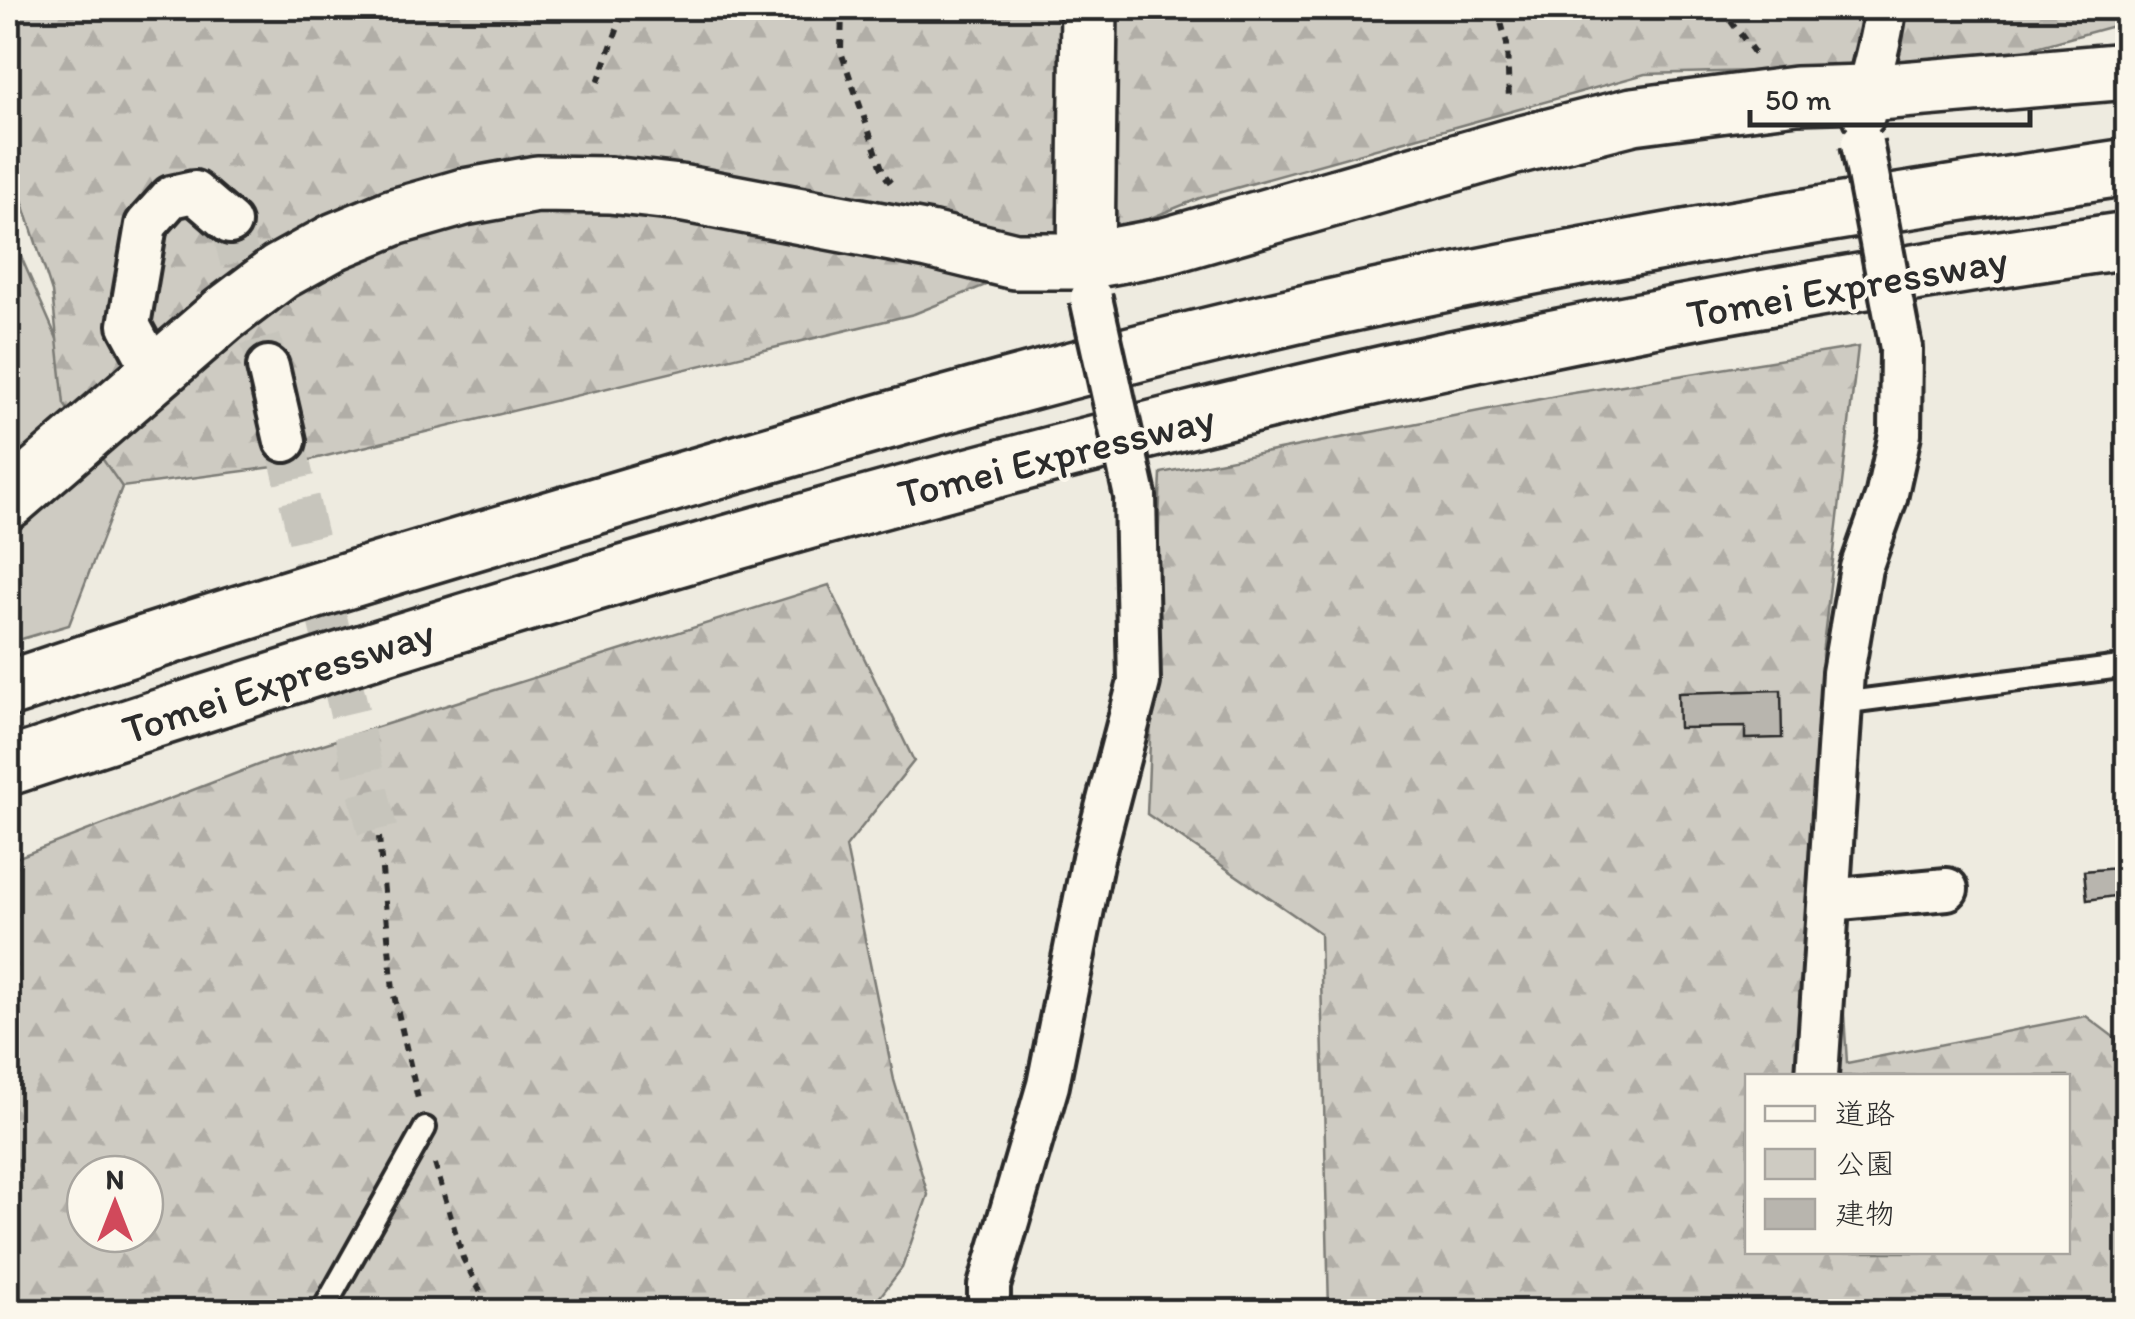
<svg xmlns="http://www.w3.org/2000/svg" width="2135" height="1319" viewBox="0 0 2135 1319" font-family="Itim,'Klee One',sans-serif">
<defs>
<pattern id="forest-firs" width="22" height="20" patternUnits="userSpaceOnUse" patternTransform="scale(2.5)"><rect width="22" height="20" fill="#cecbc2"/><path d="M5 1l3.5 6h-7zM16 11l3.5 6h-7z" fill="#b1aea7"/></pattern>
</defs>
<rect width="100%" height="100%" fill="#eeebe0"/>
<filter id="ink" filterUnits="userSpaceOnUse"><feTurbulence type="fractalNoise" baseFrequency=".01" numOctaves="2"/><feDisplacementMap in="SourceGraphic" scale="20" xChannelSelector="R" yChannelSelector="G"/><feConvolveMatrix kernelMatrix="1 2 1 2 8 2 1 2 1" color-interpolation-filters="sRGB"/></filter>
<g filter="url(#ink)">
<path fill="#cecbc2" stroke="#7c7b76" stroke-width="2.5" d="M8,227L122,487L69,625L8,643Z"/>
<path fill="url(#forest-firs)" stroke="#7c7b76" stroke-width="2.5" fill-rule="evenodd" d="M8,8H2127L2128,22L1971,65L1645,74L1200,198L914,314L289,465L122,487L64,404L52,292L22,200L8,189Z
M1858,347L1822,654L1847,1063L2086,1016L2127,1047V1311H1329L1320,933L1147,814L1161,473L1561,395ZM1748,1076H2068V1252H1748Z
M829,585L914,761L846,847L894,1080L928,1195L902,1268L869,1311L8,1312V861L263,763ZM85,1174H145V1234H85Z"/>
<path fill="#b8b5ae" stroke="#2b2b2b" stroke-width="2.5" d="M1781,690L1782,738L1745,739V727L1679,728L1678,693Z
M2128,867V894L2087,900L2084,871Z"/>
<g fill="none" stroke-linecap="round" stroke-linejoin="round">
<path stroke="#c7c5bc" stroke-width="40" stroke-dasharray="40 20" stroke-linecap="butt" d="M230,223L268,367
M285,441L379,837"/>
<g stroke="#2b2b2b" stroke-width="28">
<path id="lane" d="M1841,703L2128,666
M322,1312L425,1128"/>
</g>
<g stroke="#2b2b2b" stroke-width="48">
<path id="street" d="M1864,116C1867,79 1882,45 1885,8
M268,367L285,441
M155,373L129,325L146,225L171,197L194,192L230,223
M1829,900L1947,889
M1817,1076L1843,673L1861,568L1886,498L1900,434L1901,348
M989,1312V1286L1048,1085L1093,858L1139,682L1135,496"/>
</g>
<g stroke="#2b2b2b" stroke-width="62">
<path id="secondary" d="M1086,261L1089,8
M8,501L223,315L280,272L336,241L394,217L464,197L537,184L610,185L680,193L929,240L1015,261H1086L1166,246L1511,147L1633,116L1796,95L1866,93L2128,71"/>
</g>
<g stroke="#2b2b2b" stroke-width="62">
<path id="highway" d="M8,689C209,621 413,560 616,500C854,429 1095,359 1338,306C1599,249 1863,206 2128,167
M8,767C450,622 895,486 1349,382C1606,323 1867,278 2128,240"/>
</g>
<path stroke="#2b2b2b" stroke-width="6" stroke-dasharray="8 8" stroke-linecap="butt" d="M842,8L841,52L884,174L893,186
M1497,8L1507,44L1509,101
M1721,8L1756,55
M598,82L625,8
M379,837L393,991L419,1103
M435,1164L463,1258L491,1312"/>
<use href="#lane" stroke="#fbf7ec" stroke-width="20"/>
<use href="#street" stroke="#fbf7ec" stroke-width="40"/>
<use href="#secondary" stroke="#fbf7ec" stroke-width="55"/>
<use href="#highway" stroke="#fbf7ec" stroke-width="55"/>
<g stroke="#2b2b2b" stroke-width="48" stroke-linecap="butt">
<path id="street-bridge" d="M1862,143L1901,348
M1091,298L1135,496"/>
</g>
<use href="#street-bridge" stroke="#fbf7ec" stroke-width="40"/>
</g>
</g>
<g text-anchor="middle" stroke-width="8" stroke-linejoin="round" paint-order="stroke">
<g font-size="42" fill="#2b2b2b" stroke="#fbf7ec">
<text transform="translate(1847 286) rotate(-10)" y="15">Tomei Expressway</text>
<text transform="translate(1056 455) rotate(-14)" y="15">Tomei Expressway</text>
<text transform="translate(278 680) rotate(-18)" y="15">Tomei Expressway</text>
</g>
</g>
<rect width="2135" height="1319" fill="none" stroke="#fbf7ec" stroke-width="40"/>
<rect x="20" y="20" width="2095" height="1279" fill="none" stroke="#2b2b2b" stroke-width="4" filter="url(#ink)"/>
<rect x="1745" y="1074" width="325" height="180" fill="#fbf7ec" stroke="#a8a59f" stroke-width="2.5"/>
<rect x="1765" y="1106" width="50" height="15" fill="#fbf7ec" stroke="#a8a59f" stroke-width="2.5"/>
<text x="1835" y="1124" font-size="30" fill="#2b2b2b">道路</text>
<rect x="1765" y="1149" width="50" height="30" fill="#cecbc2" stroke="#a8a59f" stroke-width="2.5"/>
<text x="1835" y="1174" font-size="30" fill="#2b2b2b">公園</text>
<rect x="1765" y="1199" width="50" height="30" fill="#b8b5ae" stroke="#a8a59f" stroke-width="2.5"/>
<text x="1835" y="1224" font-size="30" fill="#2b2b2b">建物</text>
<g transform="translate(115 1204)"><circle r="48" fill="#fbf7ec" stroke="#a8a59f" stroke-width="2.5"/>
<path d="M0-8L18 38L0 25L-18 38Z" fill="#d1495b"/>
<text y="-15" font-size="28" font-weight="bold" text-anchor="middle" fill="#2b2b2b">N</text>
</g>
<path d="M1750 110v15h280v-15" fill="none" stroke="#2b2b2b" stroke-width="5"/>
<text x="1765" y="110" font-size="30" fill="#2b2b2b" stroke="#fbf7ec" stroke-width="8" paint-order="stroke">50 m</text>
</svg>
